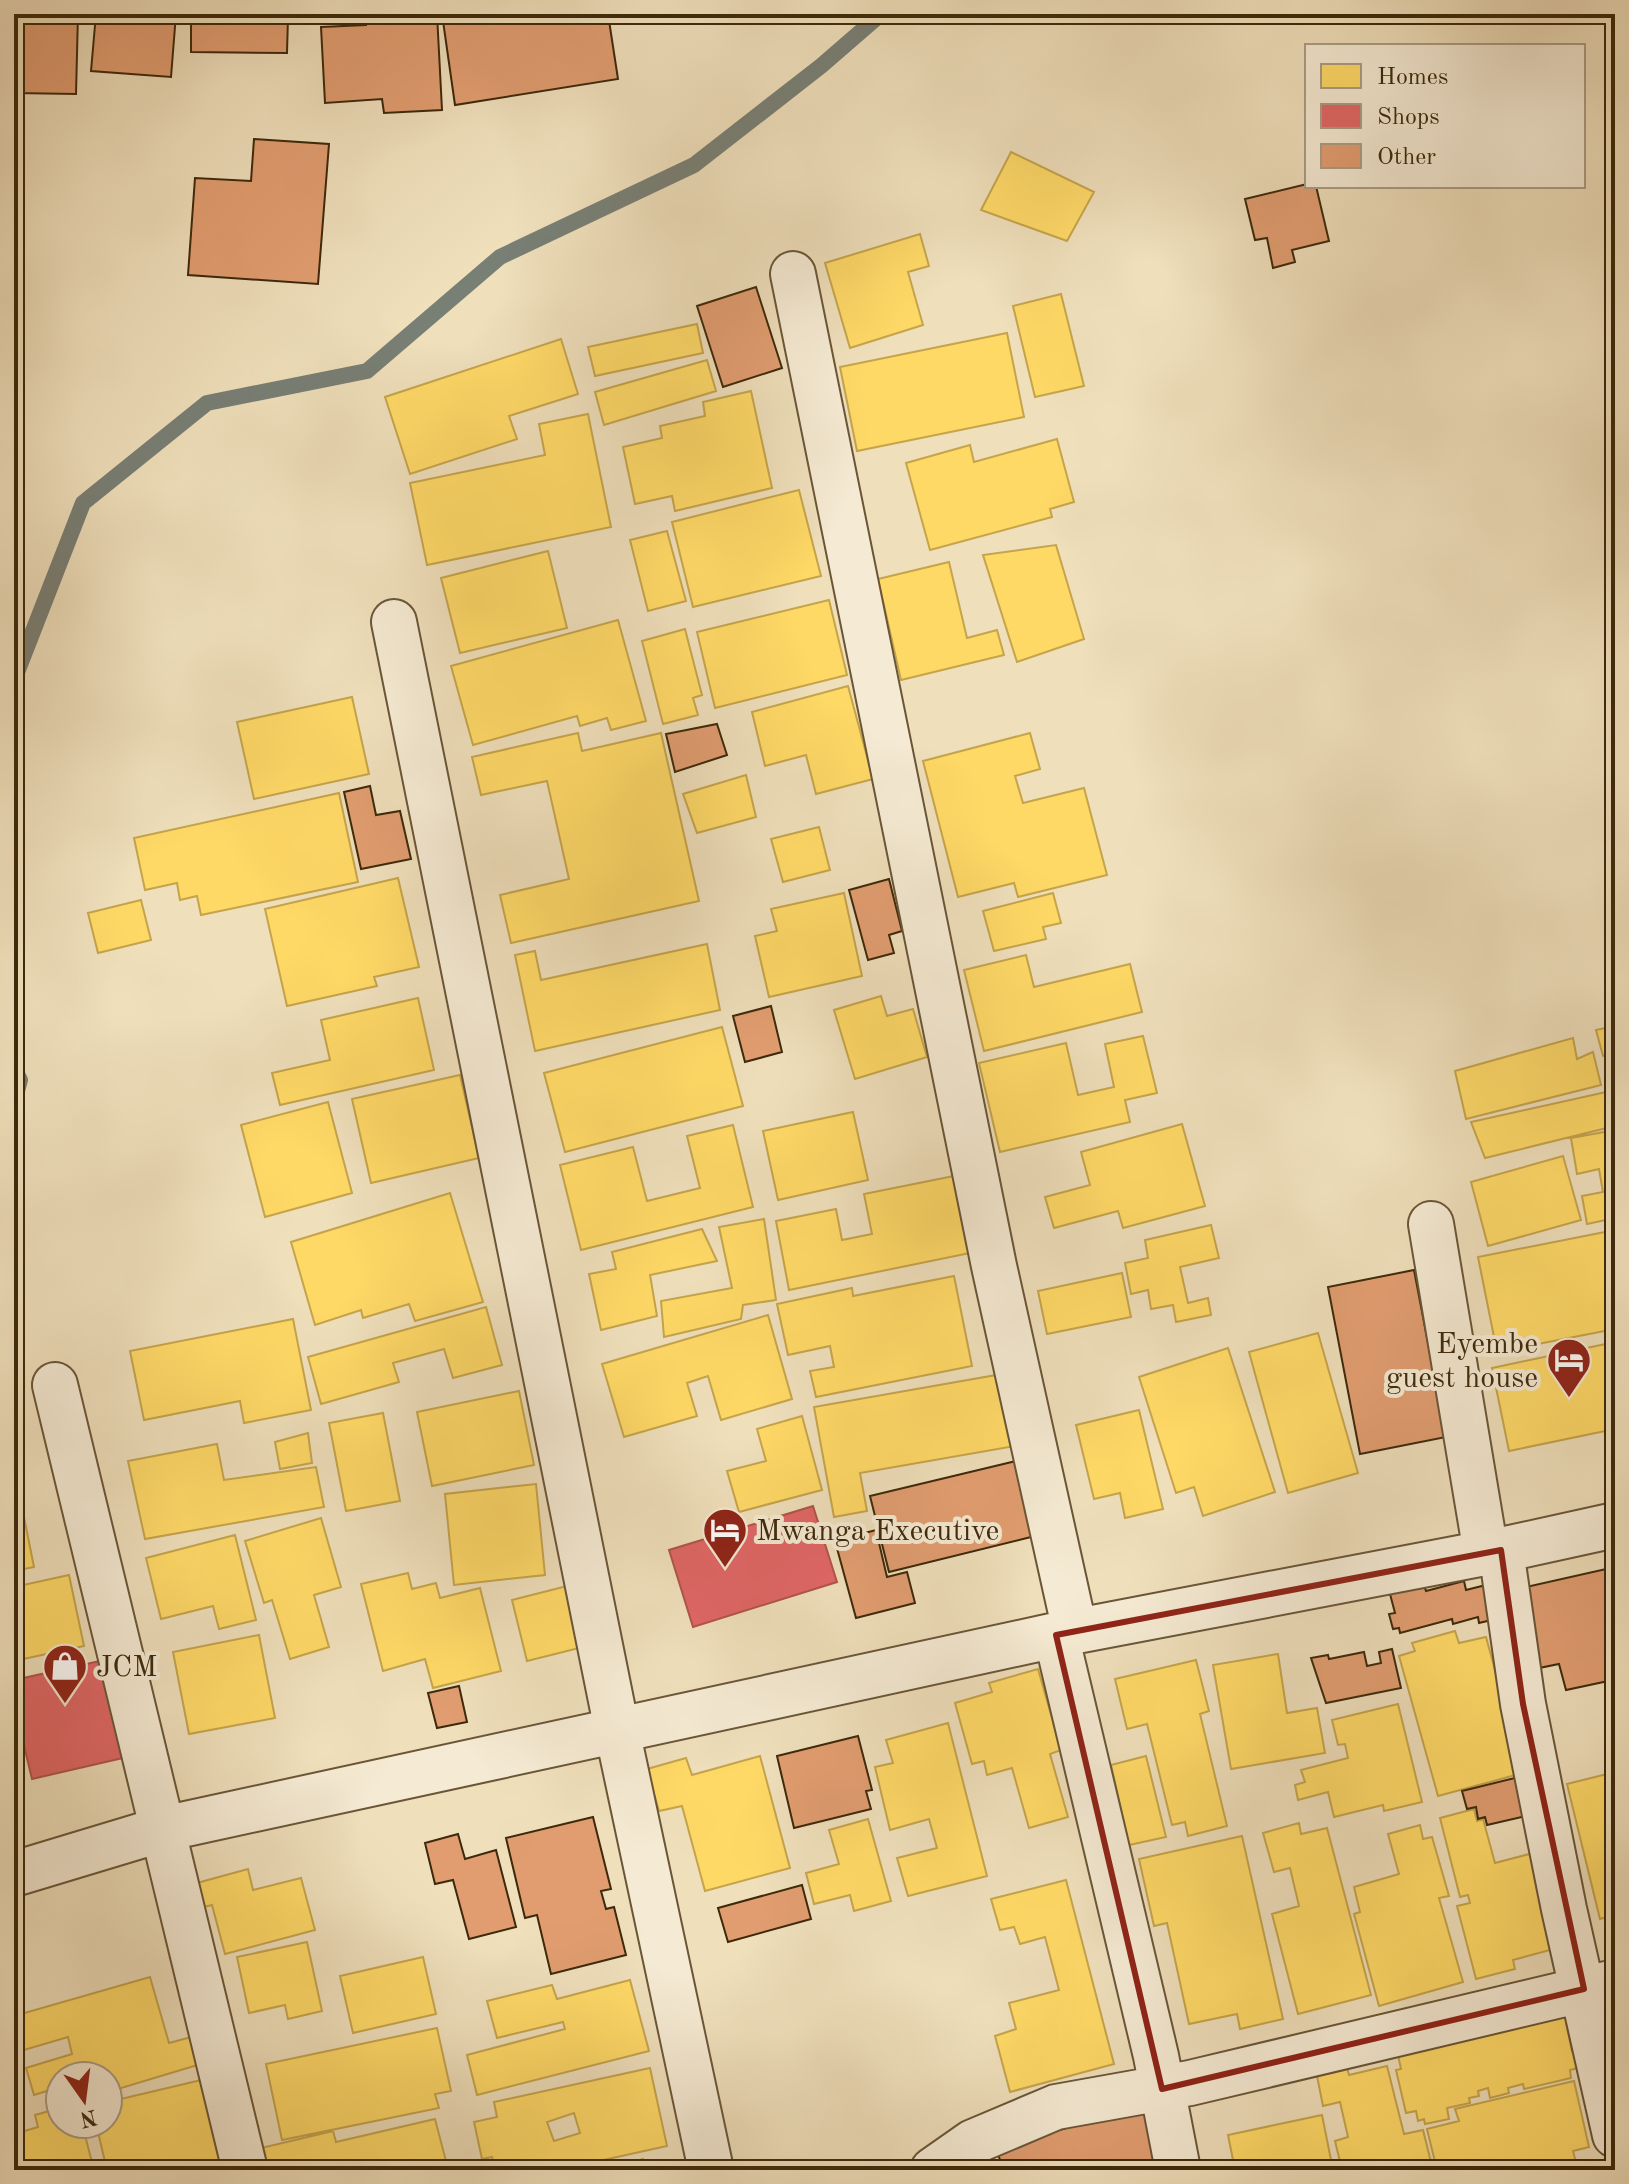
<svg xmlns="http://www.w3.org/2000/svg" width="1629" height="2184" viewBox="0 0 1629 2184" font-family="'Old Standard TT',serif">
<rect width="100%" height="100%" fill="#efdfbb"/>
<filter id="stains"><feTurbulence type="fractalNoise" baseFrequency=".0025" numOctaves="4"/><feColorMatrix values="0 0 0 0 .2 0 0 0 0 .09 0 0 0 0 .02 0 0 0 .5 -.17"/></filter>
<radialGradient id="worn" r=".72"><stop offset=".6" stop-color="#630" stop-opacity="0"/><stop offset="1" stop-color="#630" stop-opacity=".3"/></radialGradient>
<path fill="#ffd966" stroke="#c5a44b" stroke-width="2" fill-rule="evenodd" d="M1011,152L1094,192L1067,241L981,210Z
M920,234L929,266L908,272L923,325L850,348L825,263Z
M1061,294L1084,386L1035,397L1013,306Z
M697,324L703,353L595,376L588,347Z
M1007,333L1024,417L857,451L840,367Z
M561,339L578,394L509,416L517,439L410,474L385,397Z
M707,360L716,391L604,425L595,392Z
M751,391L772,488L675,511L672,496L635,504L623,447L662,438L660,426L705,416L703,402Z
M588,414L611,527L427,565L410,483L545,455L539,424Z
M1057,439L1074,502L1050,509L1052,517L930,550L906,463L970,445L974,462Z
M799,490L821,576L693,607L672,522Z
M667,531L686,601L648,611L630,540Z
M1056,545L1084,639L1017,662L983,555Z
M548,551L567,628L460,653L441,578Z
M949,562L967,638L997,630L1004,655L901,680L878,579Z
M829,600L847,675L715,708L697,632Z
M618,620L646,721L611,730L607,718L580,726L577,716L473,745L451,666Z
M685,629L702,695L693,698L698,715L663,724L642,641Z
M848,686L873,779L816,794L806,755L765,766L752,712Z
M352,697L369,774L254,799L237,722Z
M578,733L582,751L661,733L699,901L511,943L500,895L569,879L547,781L481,795L472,757Z
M1030,733L1040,769L1015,776L1023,803L1084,788L1107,875L1018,897L1014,883L958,897L923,761Z
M746,775L756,817L697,833L683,794Z
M339,793L358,882L201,915L197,896L180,900L177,883L145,890L134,838Z
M819,827L830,870L783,882L771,839Z
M398,878L419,967L374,977L377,986L287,1006L265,909Z
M844,893L862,976L769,997L755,936L777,931L771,909Z
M1053,893L1061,923L1043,927L1046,939L994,951L983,911Z
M141,900L151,940L98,953L88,913Z
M707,944L720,1010L535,1051L515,955L535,951L541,980Z
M1026,955L1034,987L1130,964L1142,1012L984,1051L964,970Z
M881,996L887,1016L913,1009L927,1057L855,1079L834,1010Z
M418,998L434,1070L280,1105L272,1073L330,1060L321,1020Z
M1615,1026V1051L1603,1056L1596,1030Z
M722,1027L743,1106L565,1152L544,1073Z
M1143,1036L1157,1093L1125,1100L1130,1122L1000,1152L979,1063L1066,1043L1078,1095L1114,1087L1105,1044Z
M1573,1038L1577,1059L1593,1052L1601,1085L1466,1119L1455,1071Z
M1615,1054V1076L1610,1056Z
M460,1075L479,1158L371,1183L352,1099Z
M1615,1090V1126L1485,1158L1471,1122Z
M328,1102L352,1193L265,1217L241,1125Z
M853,1112L868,1180L778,1200L763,1131Z
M1182,1124L1205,1206L1123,1228L1118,1211L1054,1228L1045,1197L1090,1185L1081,1152Z
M733,1125L753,1207L581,1250L560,1165L633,1147L647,1201L700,1188L687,1136Z
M1615,1130V1218L1587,1224L1582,1196L1603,1192L1599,1169L1577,1174L1571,1138Z
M1563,1156L1581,1220L1488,1246L1471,1182Z
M954,1176L970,1253L789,1290L776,1221L836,1209L842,1240L872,1234L864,1194Z
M450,1193L483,1302L415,1321L409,1304L363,1318L361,1310L315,1325L291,1242Z
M764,1219L776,1300L743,1305L741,1319L664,1337L661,1301L732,1288L719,1227Z
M1211,1225L1219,1258L1180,1267L1188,1303L1208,1298L1211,1315L1176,1322L1173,1305L1151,1309L1148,1290L1131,1294L1125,1263L1148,1258L1145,1240Z
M702,1229L717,1261L650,1275L657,1316L601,1330L589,1274L616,1269L612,1252Z
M1615,1230V1329L1497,1352L1478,1257Z
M1122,1273L1131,1317L1047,1334L1038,1291Z
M954,1276L972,1366L816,1397L810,1371L834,1367L830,1346L788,1355L777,1304L852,1288L853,1296Z
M486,1307L502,1365L453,1378L444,1349L393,1363L399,1382L321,1404L308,1357Z
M768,1315L792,1399L721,1420L708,1376L687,1383L697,1416L624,1437L602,1364Z
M293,1319L311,1410L244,1423L240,1401L144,1420L130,1351Z
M1318,1333L1358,1473L1288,1493L1249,1352Z
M1615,1342V1429L1509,1451L1492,1368Z
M1228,1348L1275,1492L1203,1516L1194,1487L1176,1493L1139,1377Z
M1002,1374L1015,1446L860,1473L867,1511L834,1517L814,1407Z
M519,1391L534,1465L432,1486L417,1412Z
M1139,1410L1163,1509L1125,1518L1120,1493L1094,1499L1076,1425Z
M383,1413L400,1501L346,1511L329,1423Z
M802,1416L822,1490L739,1512L727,1471L766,1461L757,1429Z
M308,1433L312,1463L280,1469L275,1442Z
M217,1444L224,1480L316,1467L324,1507L145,1539L128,1461Z
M536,1484L545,1575L454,1585L445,1494Z
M19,1492L34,1567L14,1571V1493Z
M321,1518L341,1587L314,1595L329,1647L290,1659L272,1600L264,1603L245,1541Z
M235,1535L256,1620L219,1629L213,1606L161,1619L146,1558Z
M408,1573L412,1589L436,1583L440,1598L480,1588L501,1671L433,1688L425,1659L383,1671L361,1584Z
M69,1575L84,1646L14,1661V1587Z
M575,1584L591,1645L527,1661L512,1600Z
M1455,1631L1459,1643L1486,1637L1523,1773L1438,1796L1399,1656L1415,1651L1412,1643Z
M259,1635L275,1718L189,1734L173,1652Z
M1278,1654L1287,1713L1317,1708L1325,1753L1231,1769L1213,1665Z
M1196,1660L1209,1711L1200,1714L1227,1826L1188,1836L1185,1822L1172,1825L1147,1724L1127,1729L1115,1679Z
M1038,1669L1061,1750L1050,1754L1068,1817L1029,1828L1012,1768L987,1775L984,1761L972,1764L955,1703L992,1692L989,1683Z
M1398,1704L1422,1802L1384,1811L1383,1805L1334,1817L1328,1792L1298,1800L1295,1785L1305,1782L1301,1770L1348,1758L1345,1744L1338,1745L1332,1720Z
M948,1723L987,1876L908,1896L897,1858L937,1848L929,1819L890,1830L875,1767L893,1763L886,1740Z
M760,1756L790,1868L705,1891L682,1806L659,1811L647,1769L686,1758L692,1775Z
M1146,1756L1166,1837L1129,1845L1111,1765Z
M1615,1772V1915L1600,1919L1567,1784Z
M1474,1809L1477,1821L1483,1819L1495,1863L1537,1852L1561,1947L1513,1960L1515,1969L1476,1979L1457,1906L1470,1903L1468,1895L1460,1897L1440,1818Z
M868,1819L891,1901L854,1911L850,1895L814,1904L806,1873L839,1864L829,1830Z
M1299,1823L1301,1834L1327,1828L1371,1995L1298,2014L1272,1914L1299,1906L1290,1868L1274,1872L1263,1833Z
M1420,1825L1423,1839L1432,1837L1449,1896L1439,1898L1463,1982L1379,2006L1354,1914L1360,1912L1354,1887L1399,1874L1388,1834Z
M1242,1836L1283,2019L1240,2029L1237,2014L1189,2024L1167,1923L1154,1926L1139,1859Z
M248,1869L253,1890L301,1878L315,1930L225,1954L212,1905L192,1910L186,1886Z
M1066,1880L1114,2064L1010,2092L995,2036L1016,2029L1009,2003L1059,1990L1045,1937L1020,1944L1014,1927L1000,1930L991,1899Z
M307,1942L322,2011L288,2019L285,2005L249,2013L237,1957Z
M423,1957L436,2014L353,2033L340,1976Z
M150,1977L169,2043L195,2036L204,2063L108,2092V2076H60V2087L34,2095L26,2068L72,2054L68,2037L14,2053V2016Z
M630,1980L649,2051L477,2095L467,2055L565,2029L563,2022L497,2038L487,2001L552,1985L557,1999Z
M1573,1998L1578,2021L1566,2023L1572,2051L1593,2046L1597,2063L1570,2070L1571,2078L1524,2089L1523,2084L1508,2088L1509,2093L1490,2098L1488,2088L1478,2091L1479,2096L1469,2098L1470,2103L1447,2108L1449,2119L1425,2124L1424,2119L1418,2121L1416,2111L1406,2113L1396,2070L1401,2069L1398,2055Z
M437,2028L451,2091L435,2094L439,2108L282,2140L266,2064Z
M1346,2064L1349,2075L1387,2066L1404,2134L1423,2130L1433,2170H1342L1335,2141L1348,2137L1340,2102L1323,2106L1316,2071Z
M650,2068L667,2146L558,2170H495L492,2157L482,2159L474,2122L497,2117L494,2102ZM574,2113L580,2133L554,2141L547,2122Z
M214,2077L237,2170H107L96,2124H108V2102Z
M1574,2081L1589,2147L1573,2151L1578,2170H1437L1427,2129L1459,2121L1455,2109Z
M60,2108V2124H82L94,2170H14V2134L38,2127L35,2115Z
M1322,2115L1333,2170H1235L1228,2135Z
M435,2119L446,2161L408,2170H258L253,2150L333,2131L336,2142Z
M643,2159L646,2170H602Z"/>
<path fill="#e06666" stroke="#af544b" stroke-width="2" d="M813,1506L837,1582L693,1627L669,1550Z
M100,1661L123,1758L32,1779L14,1704V1680Z"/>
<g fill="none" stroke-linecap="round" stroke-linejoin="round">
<path stroke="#787f75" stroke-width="16" d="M14,680L83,503L207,403L367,371L500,257L694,165L821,66L881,14
M14,1068L20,1080L14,1102"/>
</g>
<path fill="#e19d70" stroke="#3d290b" stroke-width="2" d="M14,14H78L76,94L14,93Z
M96,14H176L171,77L91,71Z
M365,14H437L442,110L384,113L382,99L325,103L321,27L366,25Z
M442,14H608L618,79L455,105Z
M191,16L288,17L287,53L191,52Z
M254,139L329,144L318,284L188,275L195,178L251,181Z
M1307,184L1316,186L1329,241L1292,250L1295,262L1273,268L1267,238L1255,240L1245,199Z
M756,287L782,368L723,387L697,306Z
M717,724L727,755L675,772L666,734Z
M370,786L376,815L400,811L411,859L361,869L344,792Z
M889,879L902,931L889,935L894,953L868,960L849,890Z
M771,1006L782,1052L745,1062L733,1016Z
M1414,1270L1446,1437L1360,1454L1328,1287Z
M1016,1461L1035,1536L889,1572L870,1496Z
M876,1530L887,1577L907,1572L915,1603L856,1618L835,1541Z
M1615,1567V1689L1613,1680L1566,1690L1559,1664L1539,1668L1522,1588Z
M1464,1581L1466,1590L1486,1585L1504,1617L1479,1623L1478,1617L1453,1624L1452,1619L1400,1633L1399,1628L1393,1629L1389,1614L1395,1613L1390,1594L1424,1585L1426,1591Z
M1392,1649L1401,1688L1326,1703L1311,1658L1328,1655L1329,1659L1364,1652L1367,1666L1381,1663L1379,1652Z
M459,1686L467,1722L437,1728L428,1693Z
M858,1736L872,1790L866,1791L871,1809L794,1828L777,1756Z
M1527,1775L1535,1814L1487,1825L1485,1817L1478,1819L1476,1807L1467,1809L1462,1791Z
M593,1817L611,1889L601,1891L606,1909L614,1907L626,1955L551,1974L537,1915L525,1918L506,1838Z
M458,1834L465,1859L496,1850L516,1927L469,1939L453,1880L435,1884L425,1843Z
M802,1885L811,1919L728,1942L718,1908Z
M1152,2105L1167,2161L1135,2170H1003L996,2147Z"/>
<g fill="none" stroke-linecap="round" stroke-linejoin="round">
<g stroke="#6a5637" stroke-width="48">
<path id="street" d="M793,274L994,1266L1075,1631
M394,622L617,1730L711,2170
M1431,1224L1486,1553
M55,1385L245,2170
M1501,1550L1523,1704L1564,1909L1615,2135
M1056,1635L1156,2056L1178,2170
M14,1874L163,1829L1056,1635L1501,1550L1615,1525
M933,2170L973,2142L1056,2107L1190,2083L1615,1982"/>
</g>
<use href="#street" stroke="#f5ead3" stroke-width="44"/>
</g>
<path fill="none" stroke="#8f2418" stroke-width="6" stroke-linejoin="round" d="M1501,1550L1523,1704L1584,1989L1162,2089L1056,1635Z"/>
<defs>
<g id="hotel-pin" transform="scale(2.3)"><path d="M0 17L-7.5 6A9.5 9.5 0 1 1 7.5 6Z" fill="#8f2418" stroke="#f5ead3"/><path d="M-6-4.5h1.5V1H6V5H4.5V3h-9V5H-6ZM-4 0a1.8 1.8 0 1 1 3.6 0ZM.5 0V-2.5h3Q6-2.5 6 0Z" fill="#fff"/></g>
<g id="shop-pin" transform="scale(2.3)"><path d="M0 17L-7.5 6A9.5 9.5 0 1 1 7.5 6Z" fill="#8f2418" stroke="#f5ead3"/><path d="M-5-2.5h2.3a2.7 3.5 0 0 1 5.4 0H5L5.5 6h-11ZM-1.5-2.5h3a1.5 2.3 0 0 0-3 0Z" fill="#fff"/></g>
</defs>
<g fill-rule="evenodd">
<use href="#hotel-pin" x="1569" y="1360"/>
<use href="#hotel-pin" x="725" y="1530"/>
<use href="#shop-pin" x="65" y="1666"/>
</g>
<g text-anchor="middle" stroke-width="8" stroke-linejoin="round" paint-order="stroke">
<g font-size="30" fill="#3d290b" stroke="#f5ead3" text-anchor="start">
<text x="1538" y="1353" text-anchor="end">Eyembe<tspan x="1538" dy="34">guest house</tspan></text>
<text x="756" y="1540">Mwanga Executive</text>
<text x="96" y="1676">JCM</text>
</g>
</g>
<rect width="1629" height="2184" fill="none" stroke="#efdfbb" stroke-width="48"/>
<rect x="16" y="16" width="1597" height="2152" fill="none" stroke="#3d290b" stroke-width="4"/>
<rect x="24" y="24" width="1581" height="2136" fill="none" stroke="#3d290b" stroke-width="2"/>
<rect x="1305" y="44" width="280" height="144" fill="#f5ead3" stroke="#ab9d83" stroke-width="2"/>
<rect x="1321" y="64" width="40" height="24" fill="#ffd966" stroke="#ab9d83" stroke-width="2"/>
<text x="1377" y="84" font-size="24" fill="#3d290b">Homes</text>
<rect x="1321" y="104" width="40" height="24" fill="#e06666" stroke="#ab9d83" stroke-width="2"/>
<text x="1377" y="124" font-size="24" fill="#3d290b">Shops</text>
<rect x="1321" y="144" width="40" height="24" fill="#e19d70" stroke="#ab9d83" stroke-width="2"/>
<text x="1377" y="164" font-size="24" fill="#3d290b">Other</text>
<g transform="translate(84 2100) rotate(166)"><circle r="38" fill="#f5ead3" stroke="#ab9d83" stroke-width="2"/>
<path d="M0-6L14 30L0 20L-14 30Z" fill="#8f2418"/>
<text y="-12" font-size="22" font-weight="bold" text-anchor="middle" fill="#3d290b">N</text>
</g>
<rect width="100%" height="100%" filter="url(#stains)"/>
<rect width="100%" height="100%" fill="url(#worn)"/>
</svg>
